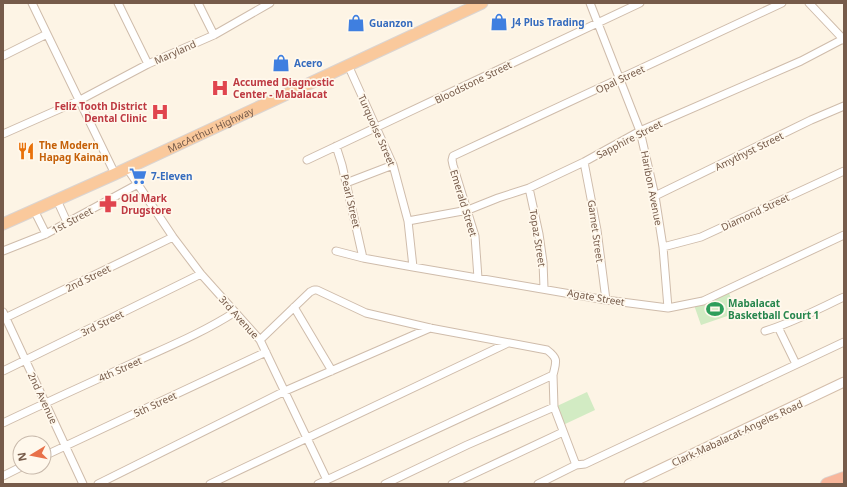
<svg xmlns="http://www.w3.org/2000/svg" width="847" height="487" viewBox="0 0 847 487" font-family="'Noto Sans',sans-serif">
<rect width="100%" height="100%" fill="#fdf4e5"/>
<path fill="#d2ebc3" d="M729,293L736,313L701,325L694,305Z
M587,392L595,410L563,425L555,407Z"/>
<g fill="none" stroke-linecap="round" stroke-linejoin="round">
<g stroke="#cfbcab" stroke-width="9">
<path id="minor" d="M32,3L115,174
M118,3L148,64
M198,3L214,35
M590,3L640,131L655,196L663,247L668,308
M809,3L844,40
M3,56L47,34
M348,65L393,165L408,221L413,267
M3,134L80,100L148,64L214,35L270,3
M336,146L342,165L363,258
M307,160L640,3
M584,162L597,230L606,300
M127,168L173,237L201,274L260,340L327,480
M346,183L393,165
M529,188L539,234L543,262L544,288
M655,196L811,120L844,106
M57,200L67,222
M34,210L46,234
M408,221L468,210L498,198L529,188L584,162L640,131L801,61L843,39
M663,247L701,237L844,171
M3,251L46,234L138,184
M336,251L363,258L413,267L606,300L668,308L703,301L844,235
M478,278L475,236L453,165L452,160L453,156L782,3
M294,307L332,371
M3,312L83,484
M3,319L173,237
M778,327L796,364
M765,331C792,323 818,309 844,297
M260,340L310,292L314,290H317L366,313L430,328L547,350C559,359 556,362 553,375L318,484
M3,371L201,274
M553,375L554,407L576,465
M3,423C47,402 92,382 137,361C170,346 204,332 235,312
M44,456L266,352
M3,476L21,467
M98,484L285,391L430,328
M210,484L508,343
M385,484L467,445L554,407
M452,484L563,432
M538,484L576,465L585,464L844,342"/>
</g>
<g stroke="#d4beab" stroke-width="11">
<path id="secondary" d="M629,484L844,382"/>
</g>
<g stroke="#dbd4d0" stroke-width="13">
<g id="trunk">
<path id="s1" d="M3,224L115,174L482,3"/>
</g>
</g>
<g stroke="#dbd4d0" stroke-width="14">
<path id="motorway" d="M827,484L844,478"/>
</g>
<use href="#minor" stroke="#fff" stroke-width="7"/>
<use href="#secondary" stroke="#fff" stroke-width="9"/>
<use href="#trunk" stroke="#fac99c" stroke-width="11"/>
<use href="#motorway" stroke="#f8b69b" stroke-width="12"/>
</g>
<defs>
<g id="shop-bare" transform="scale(1.38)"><path d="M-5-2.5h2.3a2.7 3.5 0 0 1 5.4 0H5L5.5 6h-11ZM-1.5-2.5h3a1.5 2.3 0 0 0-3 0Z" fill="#3f7fe0" stroke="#fff8ec" stroke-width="2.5" paint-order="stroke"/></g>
<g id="hospital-bare" transform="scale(1.38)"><path d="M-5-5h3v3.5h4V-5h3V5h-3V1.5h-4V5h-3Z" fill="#e0444e" stroke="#fff8ec" stroke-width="2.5" paint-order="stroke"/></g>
<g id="restaurant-bare" transform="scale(1.38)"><path d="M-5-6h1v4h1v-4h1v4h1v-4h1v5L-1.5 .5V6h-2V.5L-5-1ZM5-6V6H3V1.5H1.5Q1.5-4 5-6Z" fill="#e8710a" stroke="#fff8ec" stroke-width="2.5" paint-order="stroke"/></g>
<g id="supermarket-bare" transform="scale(1.38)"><path d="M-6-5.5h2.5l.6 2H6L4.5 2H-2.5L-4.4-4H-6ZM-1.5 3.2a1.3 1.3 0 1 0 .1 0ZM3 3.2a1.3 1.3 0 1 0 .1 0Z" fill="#3f7fe0" stroke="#fff8ec" stroke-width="2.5" paint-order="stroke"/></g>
<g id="pharmacy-bare" transform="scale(1.38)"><path d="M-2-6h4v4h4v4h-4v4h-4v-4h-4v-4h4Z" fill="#e0444e" stroke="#fff8ec" stroke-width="2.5" paint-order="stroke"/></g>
<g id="stadium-bare" transform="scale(1.38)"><path d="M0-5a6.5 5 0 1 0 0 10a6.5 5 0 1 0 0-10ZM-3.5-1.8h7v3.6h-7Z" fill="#2e9e5b" stroke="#fff8ec" stroke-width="2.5" paint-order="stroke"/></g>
</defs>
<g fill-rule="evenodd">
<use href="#shop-bare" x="499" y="22"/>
<use href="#shop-bare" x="356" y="23"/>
<use href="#shop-bare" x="281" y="63"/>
<use href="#hospital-bare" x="220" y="88"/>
<use href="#hospital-bare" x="160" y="112"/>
<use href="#restaurant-bare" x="26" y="151"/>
<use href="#supermarket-bare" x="138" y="176"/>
<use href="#pharmacy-bare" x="108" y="204"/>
<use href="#stadium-bare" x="715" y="309"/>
</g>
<g text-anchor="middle" stroke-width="3.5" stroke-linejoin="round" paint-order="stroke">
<g font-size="10" font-weight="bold" fill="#366cbe" stroke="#fff8ec" text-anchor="start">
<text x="512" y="26">J4 Plus Trading</text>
<text x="369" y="27">Guanzon</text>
<text x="294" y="67">Acero</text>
<text x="151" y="180">7-Eleven</text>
</g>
<g font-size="10" fill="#765b4a" stroke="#fff8ec">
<text transform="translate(175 52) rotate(-24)" y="4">Maryland</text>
<text transform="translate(620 79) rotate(-25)" y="4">Opal Street</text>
<text transform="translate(473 82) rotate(-26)" y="4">Bloodstone Street</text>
<text dy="4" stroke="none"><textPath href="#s1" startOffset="228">MacArthur Highway</textPath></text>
<text transform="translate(377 130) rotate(66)" y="4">Turquoise Street</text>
<text transform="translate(629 139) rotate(-27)" y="4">Sapphire Street</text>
<text transform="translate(749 151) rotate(-26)" y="4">Amythyst Street</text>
<text transform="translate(652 188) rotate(79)" y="4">Haribon Avenue</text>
<text transform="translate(351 201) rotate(77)" y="4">Pearl Street</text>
<text transform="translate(464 203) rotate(73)" y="4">Emerald Street</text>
<text transform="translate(755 212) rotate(-25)" y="4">Diamond Street</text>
<text transform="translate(72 220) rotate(-28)" y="4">1st Street</text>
<text transform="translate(596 231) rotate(82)" y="4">Garnet Street</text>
<text transform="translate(538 238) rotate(81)" y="4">Topaz Street</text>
<text transform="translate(88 278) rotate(-26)" y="4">2nd Street</text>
<text transform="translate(596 297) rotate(10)" y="4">Agate Street</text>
<text transform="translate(239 317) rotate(48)" y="4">3rd Avenue</text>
<text transform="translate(102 323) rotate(-26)" y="4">3rd Street</text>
<text transform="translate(120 369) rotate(-24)" y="4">4th Street</text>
<text transform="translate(43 398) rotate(65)" y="4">2nd Avenue</text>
<text transform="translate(155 404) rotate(-25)" y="4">5th Street</text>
<text transform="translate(737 433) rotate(-25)" y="4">Clark-Mabalacat-Angeles Road</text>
</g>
<g font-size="10" font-weight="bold" fill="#be3a42" stroke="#fff8ec" text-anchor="start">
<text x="233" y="86">Accumed Diagnostic<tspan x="233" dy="12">Center - Mabalacat</tspan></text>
<text x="147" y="110" text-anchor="end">Feliz Tooth District<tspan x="147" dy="12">Dental Clinic</tspan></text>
<text x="121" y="202">Old Mark<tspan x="121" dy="12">Drugstore</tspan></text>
</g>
<g font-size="10" font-weight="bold" fill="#c56008" stroke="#fff8ec" text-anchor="start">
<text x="39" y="149">The Modern<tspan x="39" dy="12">Hapag Kainan</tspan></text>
</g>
<g font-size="10" font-weight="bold" fill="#27864d" stroke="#fff8ec" text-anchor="start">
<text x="728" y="307">Mabalacat<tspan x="728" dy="12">Basketball Court 1</tspan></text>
</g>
</g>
<rect width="847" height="487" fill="none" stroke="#765b4a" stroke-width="8"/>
<g transform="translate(32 455) rotate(260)"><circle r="19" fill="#fff8ec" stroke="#c8b9ab"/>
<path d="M0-3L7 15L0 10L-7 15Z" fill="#e87149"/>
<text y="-6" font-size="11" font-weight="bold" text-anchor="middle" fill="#765b4a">N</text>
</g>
</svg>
